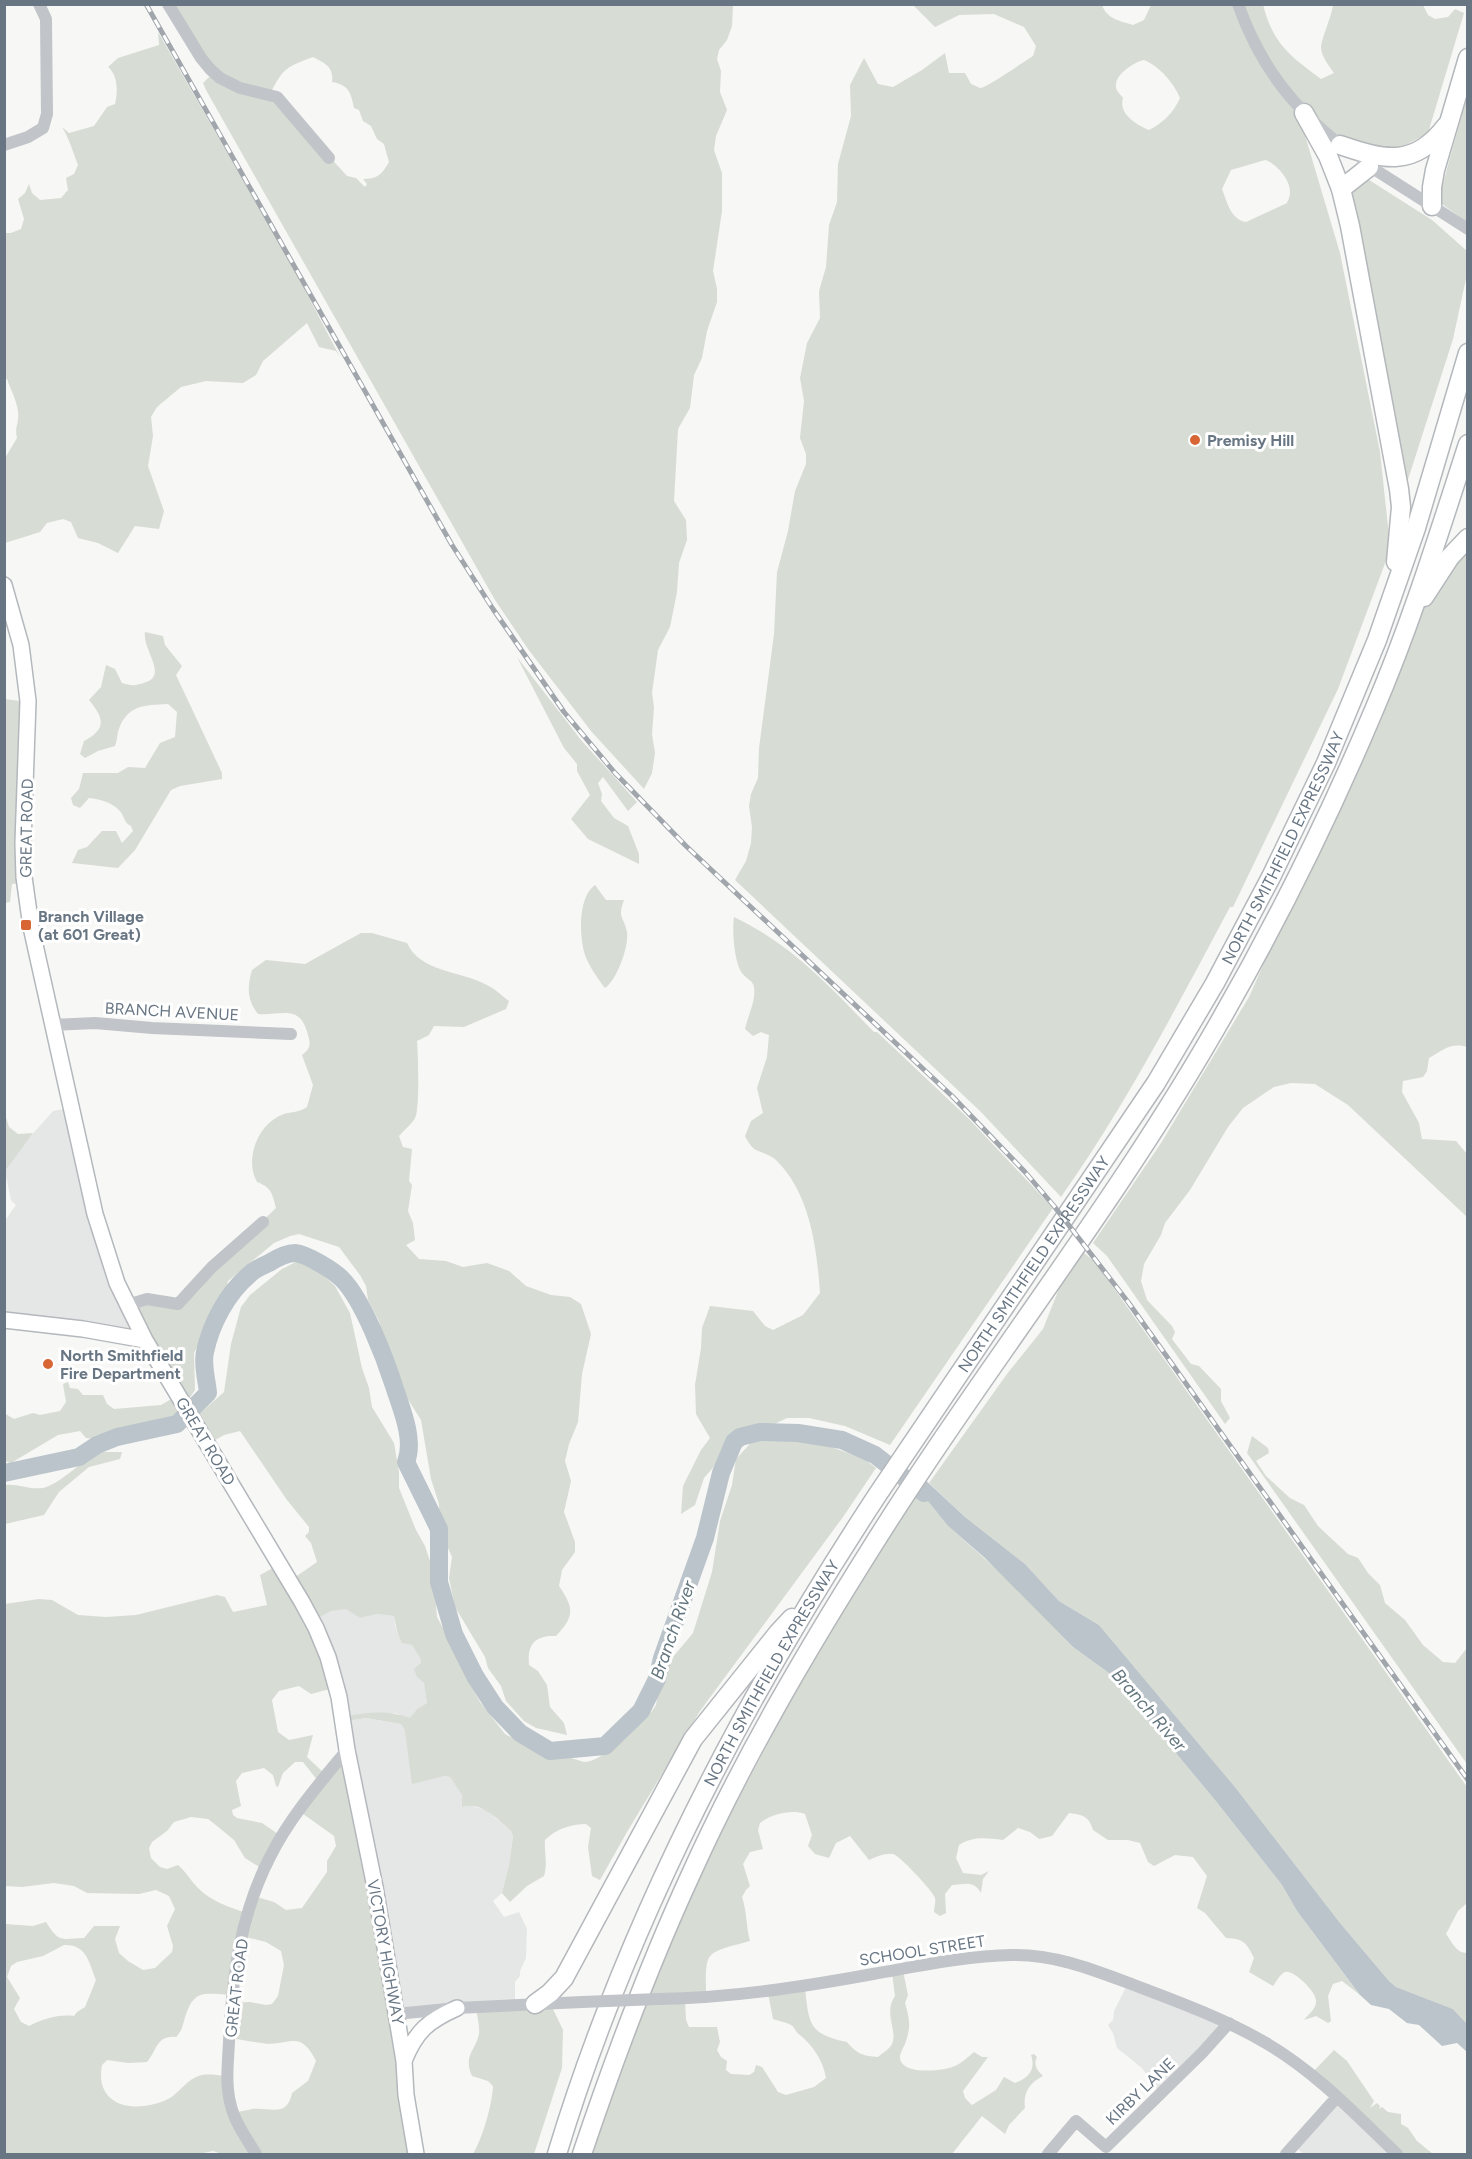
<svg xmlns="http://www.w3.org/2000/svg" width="1472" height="2159" viewBox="0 0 1472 2159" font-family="Figtree,sans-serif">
<rect width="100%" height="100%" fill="#f7f7f5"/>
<path fill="#e5e6e6" d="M75,1107L100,1217L142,1332L5,1321L4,1216L6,1219L16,1205L11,1200L5,1171L21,1147L53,1111Z
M346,1608L360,1618L377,1614L394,1616L395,1626L400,1640L403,1643L412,1645L420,1658L421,1663L417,1677L424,1682L427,1703L417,1709L410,1719L395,1713L348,1716L315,1619L331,1611Z
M366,1718L401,1724L405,1731L444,1776L450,1777L469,1805L486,1810L511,1831L513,1835L509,1865L502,1893L493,1901L504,1917L519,1912L527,1929L526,1958L520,1971V1976L515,1982V2004L397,2015L347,1721Z
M1127,1985L1224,2023L1159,2093L1142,2068L1117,2048L1113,2033L1108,2025L1113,2020L1114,2011Z
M1340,2097L1400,2154H1304L1295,2147Z"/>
<path fill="#d7dcd4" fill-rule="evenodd" d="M1263,4C1272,43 1291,57 1321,79L1334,73C1329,66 1321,56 1321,47C1322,37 1331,18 1333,5H1423L1428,15L1435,19L1448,17L1455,9L1464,13L1428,133L1383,157L1304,132L1340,253L1380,452L1390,545L1387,558L1338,689L1233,907H1230C1177,1006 1126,1105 1061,1197L980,1111L735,880L746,861L751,843L752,827L749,806L751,794L758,778L759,748L774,634L777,572L788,531L795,491L806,464V454L800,438L804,401L800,378L807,343L820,318L819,291L826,267L829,225L837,202L838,164L851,116L850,85L864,58L878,84L893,87L922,70L945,53L949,73H965L971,84C974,85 977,87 980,88C986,88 1025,61 1033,56L1036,46L1024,27L994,14L959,15L935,27L913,5H1102C1107,19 1120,21 1133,25L1144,20L1151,5ZM1144,60C1159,66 1174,83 1180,98C1174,112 1163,123 1149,130C1137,125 1118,114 1123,98C1120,94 1115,90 1116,85C1116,74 1134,62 1144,60ZM1265,160C1276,163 1291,180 1290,193C1290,197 1288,200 1287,203L1246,222C1231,220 1227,202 1222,189L1231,170Z
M172,5H733L732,26L727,40L719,50L717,59L721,71L720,92L727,110L716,136L714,150L722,173V211L713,271L717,289V302L707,331L702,358L694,375L690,408L678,429L674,501L686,520L687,540L679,563L677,592L670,627L658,650L652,693L654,707L652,734L655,753L652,773L644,789L591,731L528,649L495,600L206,90L203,83L216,70L196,43ZM313,57C325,63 334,67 332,82C349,85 351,93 354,108L359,110L363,121L371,126L377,139L384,144L389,162C382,174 378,179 363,179L367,184L365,187L356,178L347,176L271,92C284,67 287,67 313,57Z
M158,32L296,273L340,357L336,351L319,347L307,323L263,361L256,375L243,383L206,381L181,387L157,407L151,417L153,436L148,466L164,511L159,529L135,526L118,553L98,543L78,538L71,522L63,519L47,523L40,532L5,543V458L17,438C15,428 17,428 18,419C20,406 11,391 7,379H5V233H11L21,229L24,219L18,199L25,193L29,184L32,193L40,200L61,198L68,190L66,178L74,174L78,165C73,152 69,138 62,127L69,133L94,126L107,107L115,104C118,92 118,75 108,67L118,58L159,45Z
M1467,97V222L1438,201Z
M1366,178L1432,220L1467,251V274L1453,339L1405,489L1350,192Z
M1467,537V1047C1451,1042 1443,1050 1429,1058L1427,1071L1423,1077L1403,1081L1402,1092L1419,1123L1422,1139L1456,1141L1467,1154V1217L1348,1105L1315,1084L1291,1083L1274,1087L1243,1108L1228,1127L1190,1190L1165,1223L1161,1235L1144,1264L1141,1281L1147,1300L1172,1326L1175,1332L1172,1339L1191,1364L1199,1366L1221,1389V1401L1230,1418L1225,1424L1107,1256L1093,1243L1161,1143L1249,997L1428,593Z
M145,632L163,636L165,645L182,666L176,675L222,773V779L180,786L171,790L135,850L118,868L72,863L78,850L87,847L102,831H116L122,843L133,831L131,826C123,822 125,816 119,810C111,802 100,799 89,798L80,808L73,805L71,798L79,789L83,773H118L128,767L145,768L160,743L175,737L177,712L168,704C144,705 126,705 118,732C117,736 117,741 115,746L98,751L85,758L80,754L84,741C107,729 104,718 89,700L101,687L106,665L115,669L122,683C132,686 136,686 146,682C168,675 142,649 145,632Z
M517,657L581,740L637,802L628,811L603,777L598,783L602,794L601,801L614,818L628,826L639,854V864L588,839L571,819L590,795L577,771V764L564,748Z
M5,699L27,702V883L12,884L10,902L5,903Z
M595,885L606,900H624C617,919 624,916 627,932C629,946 617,980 605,988C598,979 589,966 585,955C579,936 578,897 595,885Z
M734,917C793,945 830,987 874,1032H877L969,1119L1053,1208L890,1445L845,1426L809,1418H787L760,1431L735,1433L729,1438L717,1463L704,1478L695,1505L681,1514L683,1486L701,1450L710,1438L696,1414L695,1385L701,1348L702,1328L710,1306L753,1311L765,1326L773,1330L803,1315L820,1293C817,1248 810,1193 776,1160C770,1154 758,1152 753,1148C750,1145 747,1140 745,1136L751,1121L763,1113L757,1088L767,1057L769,1035L761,1032L753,1036L745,1029C748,1015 756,1002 754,987C753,980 746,979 742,973C734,962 732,930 734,917Z
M361,933H372L407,943C420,972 460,971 485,984C494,988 501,995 509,1001L506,1009L464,1027L434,1026L429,1035L417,1041C418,1052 420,1110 415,1118C412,1124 404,1130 399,1136L403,1147L412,1149L409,1181L412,1185L408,1211L413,1223L415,1240L406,1245L419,1259L446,1261L463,1267L487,1263L509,1271L526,1286L551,1295L570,1297L581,1304L591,1334L582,1374L578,1422L569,1444L565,1461L571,1481L564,1512L575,1542V1552L562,1570L559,1586C574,1608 575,1616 556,1636C535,1635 527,1644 529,1665L538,1671L547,1685L550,1707L564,1723L567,1735L536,1728L524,1721L506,1701L501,1686L488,1668L485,1657L455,1607L449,1578L452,1557L439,1528V1504L431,1479L421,1420L399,1385L392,1355L383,1338L379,1321L368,1300L366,1286L360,1275L339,1247L299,1234L290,1236L274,1243L228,1281L221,1304L194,1353L195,1390L185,1405L164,1424L154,1429L125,1434L111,1440L86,1438L80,1431L58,1435L11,1463L5,1461L4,1413L14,1419L33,1413L40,1415L60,1411L66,1402L63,1384L68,1382L70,1388L78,1389L83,1395H103L107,1404L114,1409L161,1405L180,1394L131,1309L142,1301L176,1305L276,1208C272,1193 272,1188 257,1182C244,1159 258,1123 284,1114C292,1112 299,1112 307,1107L313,1085L302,1055C310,1049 311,1045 308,1035C300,1003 282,1016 258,1014C247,1000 247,987 252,970L266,960L305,964Z
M5,1114L9,1127L18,1134L33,1133L5,1171Z
M1082,1251L1096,1263L1467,1787V1903L1458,1911L1446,1934C1452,1942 1456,1953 1467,1953V2024L1453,2009L1396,1987L1389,1981L1340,1923L1235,1787L1099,1625L1059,1601L1025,1564L965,1517L929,1483L1007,1374L1043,1329L1066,1271Z
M304,1258L335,1286L350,1313L362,1368L369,1388L372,1407L394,1443L399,1472V1488L416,1530L425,1546L433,1570L437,1617L453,1647L464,1673L480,1702L505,1734L520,1742L584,1762C606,1761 636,1726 652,1711L656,1705L659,1687L668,1663L693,1633L712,1572L720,1521L732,1485L736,1459L757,1436L767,1435L813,1441L863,1458L876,1468L843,1517L700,1711L627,1832L600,1880L592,1876L588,1847L591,1828L586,1824C571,1824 556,1829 545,1840C544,1853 548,1863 544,1876L527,1886L510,1902L502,1893L509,1865L513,1836L511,1831C497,1819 481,1801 462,1807V1795L450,1777L444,1776L412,1784L405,1731L401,1724L366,1718L347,1721L348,1716C370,1712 389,1710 410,1718L417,1709L427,1703L424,1683L417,1677L414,1669L421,1663L420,1658L412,1645L402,1643C397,1634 396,1626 394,1616L377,1614L360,1618L346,1609L331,1611L316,1619L337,1687L311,1694L299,1686L279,1691L272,1700L278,1732L289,1740L313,1735L307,1757L326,1775L345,1754L418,2154H222L213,2151L198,2154H5V1924L33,1926L46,1922C59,1943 61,1939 84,1938L94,1926H120L115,1939L119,1953L128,1961L143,1970L155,1968L172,1952L173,1946L167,1926L175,1909L169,1896L156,1890L139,1894L87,1893L74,1886L54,1883L22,1887L5,1886V1604L39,1599L52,1600L78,1615L106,1617L136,1615L217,1595L225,1597L233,1612L267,1605L260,1575L282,1563L294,1578L317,1562L311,1543L305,1536L309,1532V1527L287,1500L240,1431L224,1435L210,1443L197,1416L224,1392L231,1344L241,1307L250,1295L282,1269ZM295,1762H303L318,1781L299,1811L334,1836L336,1846L327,1861V1872L302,1908L286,1910L274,1902L253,1896L246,1913C230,1907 210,1901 198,1888C191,1881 186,1872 178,1865L167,1869L160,1867L151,1858L149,1848L152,1842L167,1831L174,1822L191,1817L208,1819L217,1826L234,1840L245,1858L261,1868L281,1836L262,1823L237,1818L233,1815L232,1810L241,1806L236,1781L242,1773L264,1768L273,1775L276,1786L278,1787L283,1773ZM241,1936L266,1942L281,1951L284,1965L278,1996L272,2004L266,2005L250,2002L231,2003L228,2038C240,2039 251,2042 262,2043C288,2048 299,2027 316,2061L308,2081L292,2093C287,2118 270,2107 252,2109C246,2110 239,2112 233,2113L225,2076C218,2075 208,2074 202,2075C187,2078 179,2094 168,2099C137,2114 94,2108 102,2065L107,2060L128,2063L147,2062C157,2051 156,2035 176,2037C181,2032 182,2028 184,2021C193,1990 201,1993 230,1995ZM64,1945C87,1944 89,1963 96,1980L85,2007L77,2012L74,2016C58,2014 43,2019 29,2026L21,2022L14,2009L20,1998L7,1977L11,1966L17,1962L43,1956Z
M1252,1436L1268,1448L1269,1453L1256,1461L1266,1476L1290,1498L1304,1505L1318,1526L1348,1554L1358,1558L1368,1573L1380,1585L1385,1603L1405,1620L1423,1645L1443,1662L1455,1663L1467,1648V1764L1247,1453Z
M96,1452H122L120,1459L89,1467L59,1492L44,1515L5,1524V1485C17,1483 30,1490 43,1488C58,1485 83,1461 96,1452Z
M916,1494L927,1500L948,1526L1002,1574L1073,1647L1109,1673L1121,1687L1215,1800L1282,1885L1297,1911L1360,1995L1342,1981L1333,1984L1328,1996L1331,2021L1328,2023L1316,2016L1304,2020C1309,2014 1317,2008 1316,2000C1315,1991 1294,1970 1285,1972C1280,1974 1276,1982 1273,1986L1249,1972L1254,1958C1246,1942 1244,1939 1226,1938L1205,1913L1197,1908L1207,1876L1193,1857L1175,1855L1154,1866L1148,1862L1140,1843L1128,1840H1108L1093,1830C1089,1816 1083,1815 1069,1813L1052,1836L1039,1839L1030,1832L1018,1828L1003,1840C986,1838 973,1836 959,1845L956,1858L963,1873L981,1875L989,1871L983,1879L981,1893C974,1880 965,1884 952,1885L945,1894L946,1913L940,1916L934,1912C934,1908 936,1902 935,1898C934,1892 898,1854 893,1854C885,1853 876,1857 869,1860L850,1836L836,1843L829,1858L815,1854L808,1846L812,1835L805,1814C792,1809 771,1814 760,1823L758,1830L763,1849L750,1852L743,1864L750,1886L746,1890L742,1897C747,1912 746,1926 750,1941C703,1954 706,1949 706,1998L685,2001L686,2020L689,2027H717L720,2042L717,2050L721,2057L727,2061L726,2070L731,2074L749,2075L754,2072L756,2065L762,2067L778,2092L786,2095L814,2087L826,2078C823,2060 813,2046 800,2035C796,2033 795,2027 791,2025C786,2022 778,2021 773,2019L768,1993L805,1988C809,2023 808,2034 847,2042C857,2054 863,2056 878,2057C882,2053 890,2049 892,2044C898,2031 883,2013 895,1996L892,1973L903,1971L908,1995L905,2003C910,2020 911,2027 905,2044C903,2048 900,2054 900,2057C900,2076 944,2071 955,2066C962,2063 968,2057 974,2052L982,2057H988L963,2091L965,2098L972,2105L996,2090L1004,2077L1015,2083C1029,2078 1036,2069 1031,2055L1034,2054L1037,2057C1033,2065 1037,2070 1043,2076C1029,2083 1023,2093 1025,2108L1009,2125L1005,2134L982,2116L952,2154H592L596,2131L681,1907L786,1709L875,1556Z
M551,2005L563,2030L562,2068L534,2154H473C483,2137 492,2105 493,2086L488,2081L472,2076C463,2055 475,2052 479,2034C480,2026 477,2016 476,2008Z
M1334,2050L1347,2061L1374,2101L1370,2108L1377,2103L1380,2106L1379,2109L1382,2107L1388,2112L1401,2114V2124L1408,2128L1417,2141L1433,2154H1400L1311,2074Z"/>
<path fill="#bbc4ca" d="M921,1476L965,1517L1025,1564L1059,1601L1099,1625L1235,1787L1340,1923L1389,1981L1396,1987L1453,2009L1467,2024V2052L1457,2043L1442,2046L1419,2025L1407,2023L1389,2009L1371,2005L1360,1995L1297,1911L1282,1885L1215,1800L1121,1687L1109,1673L1073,1647L985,1558L948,1526L927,1500L916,1494Z"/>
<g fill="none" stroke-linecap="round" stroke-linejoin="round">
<path stroke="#bbc4ca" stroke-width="18" d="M4,1473L79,1457L97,1445L117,1437L177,1424L208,1393C207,1381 202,1364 205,1352C211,1324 227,1293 250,1274C255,1269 263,1266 269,1263C277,1258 286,1253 295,1253C307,1254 334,1271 342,1279C363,1300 385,1358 394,1386C401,1408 415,1439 406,1462L439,1529V1582L454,1634L475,1676L495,1707L520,1733L550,1751L605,1746L641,1711L657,1679L662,1658L705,1538L721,1473L734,1442L740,1437L760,1432L798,1433L842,1440L875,1455L924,1493"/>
<g stroke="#b4b8bc" stroke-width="18">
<path id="major" d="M4,585L21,645L28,701L23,843L24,877L31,927L95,1214L117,1283L145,1340L302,1602L316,1628L328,1657L339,1697L347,1750L375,1887L404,2061L406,2095L416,2154
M4,1320L83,1329L145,1340
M404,2061C416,2031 428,2021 457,2008"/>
</g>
<g stroke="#b4b7bb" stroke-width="21">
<g id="highway">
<path d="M1304,113L1328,156L1341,189L1350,226L1399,489L1401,507L1396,562"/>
<path d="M1340,145C1384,160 1414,168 1446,126"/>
<path d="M1341,189L1369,167"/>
<path d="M1432,206V187L1435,170L1468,58"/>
<path d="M1424,597L1450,557L1468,538"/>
<path d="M535,2004L550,1993L564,1978L693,1739L778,1633L792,1618"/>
<path id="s1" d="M557,2154C628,1920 744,1698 878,1494L1156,1083L1215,983L1271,877L1326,763L1377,640L1416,528L1468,353"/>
<path d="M582,2154C614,2059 649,1965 691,1874C742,1761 804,1655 870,1550C978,1377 1106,1217 1209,1040C1271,934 1326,824 1374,710C1411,624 1439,533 1468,444"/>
</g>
</g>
<path stroke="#c1c4c8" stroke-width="12" d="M168,4L201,58L210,69L220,78L240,88L277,97L329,158
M1238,4C1260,66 1293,108 1344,148
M4,145L28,137L43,128L47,114L46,19L39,4
M1363,162L1468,229
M52,1025L95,1023L152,1028L291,1034
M127,1305L147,1299L178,1304L212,1267L263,1222
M658,1999C730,1998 802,1987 873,1974C919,1966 965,1956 1012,1955C1055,1954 1094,1970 1134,1985C1179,2002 1225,2019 1266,2043C1316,2072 1356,2115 1397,2154
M396,2014L457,2008L582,2002
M256,2154C247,2139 235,2123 231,2106C225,2085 228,2063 229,2042C232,1978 240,1915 270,1857C290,1817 319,1784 347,1750
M1048,2154L1076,2121L1106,2147L1202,2053L1229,2023
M1286,2154L1337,2097"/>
<use href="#major" stroke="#fff" stroke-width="15"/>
<use href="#highway" stroke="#fff" stroke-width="18"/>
<g stroke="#a0a6ac" stroke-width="5">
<path id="rail" d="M146,4L452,545L493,609L564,712L615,773L686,846L952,1096L1025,1172L1054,1206L1128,1302L1468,1780"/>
</g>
<use href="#rail" stroke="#fff" stroke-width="3" stroke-dasharray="9" stroke-linecap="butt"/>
<path stroke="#c1c4c8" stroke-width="12" d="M582,2002L658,1999"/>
</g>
<g fill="#d86635" stroke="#fff" stroke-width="2">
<circle cx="1195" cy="440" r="6"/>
<rect x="20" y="919" width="12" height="12" rx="3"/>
<circle cx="48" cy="1364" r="6"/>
</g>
<g text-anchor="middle" stroke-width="6" stroke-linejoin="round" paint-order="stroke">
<g font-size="16" font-weight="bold" fill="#687684" stroke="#fff" text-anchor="start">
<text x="1207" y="446">Premisy Hill</text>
<text x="38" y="922">Branch Village<tspan x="38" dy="18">(at 601 Great)</tspan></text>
<text x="60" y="1361">North Smithfield<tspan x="60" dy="18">Fire Department</tspan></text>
</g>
<g font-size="16" fill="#687684" stroke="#fff">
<text transform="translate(26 828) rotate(-89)" y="6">GREAT ROAD</text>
<text dy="6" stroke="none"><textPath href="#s1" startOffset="1500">NORTH SMITHFIELD EXPRESSWAY</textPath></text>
<text transform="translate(172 1011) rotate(3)" y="6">BRANCH AVENUE</text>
<text dy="6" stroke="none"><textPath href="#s1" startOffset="1014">NORTH SMITHFIELD EXPRESSWAY</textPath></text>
<text transform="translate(206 1441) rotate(59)" y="6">GREAT ROAD</text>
<text dy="6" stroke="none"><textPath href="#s1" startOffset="528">NORTH SMITHFIELD EXPRESSWAY</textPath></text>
<text transform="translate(922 1950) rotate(-9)" y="6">SCHOOL STREET</text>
<text transform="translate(386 1952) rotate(80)" y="6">VICTORY HIGHWAY</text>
<text transform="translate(236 1988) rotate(-83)" y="6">GREAT ROAD</text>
<text transform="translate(1140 2091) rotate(-44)" y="6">KIRBY LANE</text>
</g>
<g font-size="18" font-style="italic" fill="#64777f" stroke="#fff">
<text transform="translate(673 1630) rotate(-71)" y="6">Branch River</text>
<text transform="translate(1149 1710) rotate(49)" y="6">Branch River</text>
</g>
</g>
<rect width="1472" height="2159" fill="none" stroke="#687684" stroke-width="12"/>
</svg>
